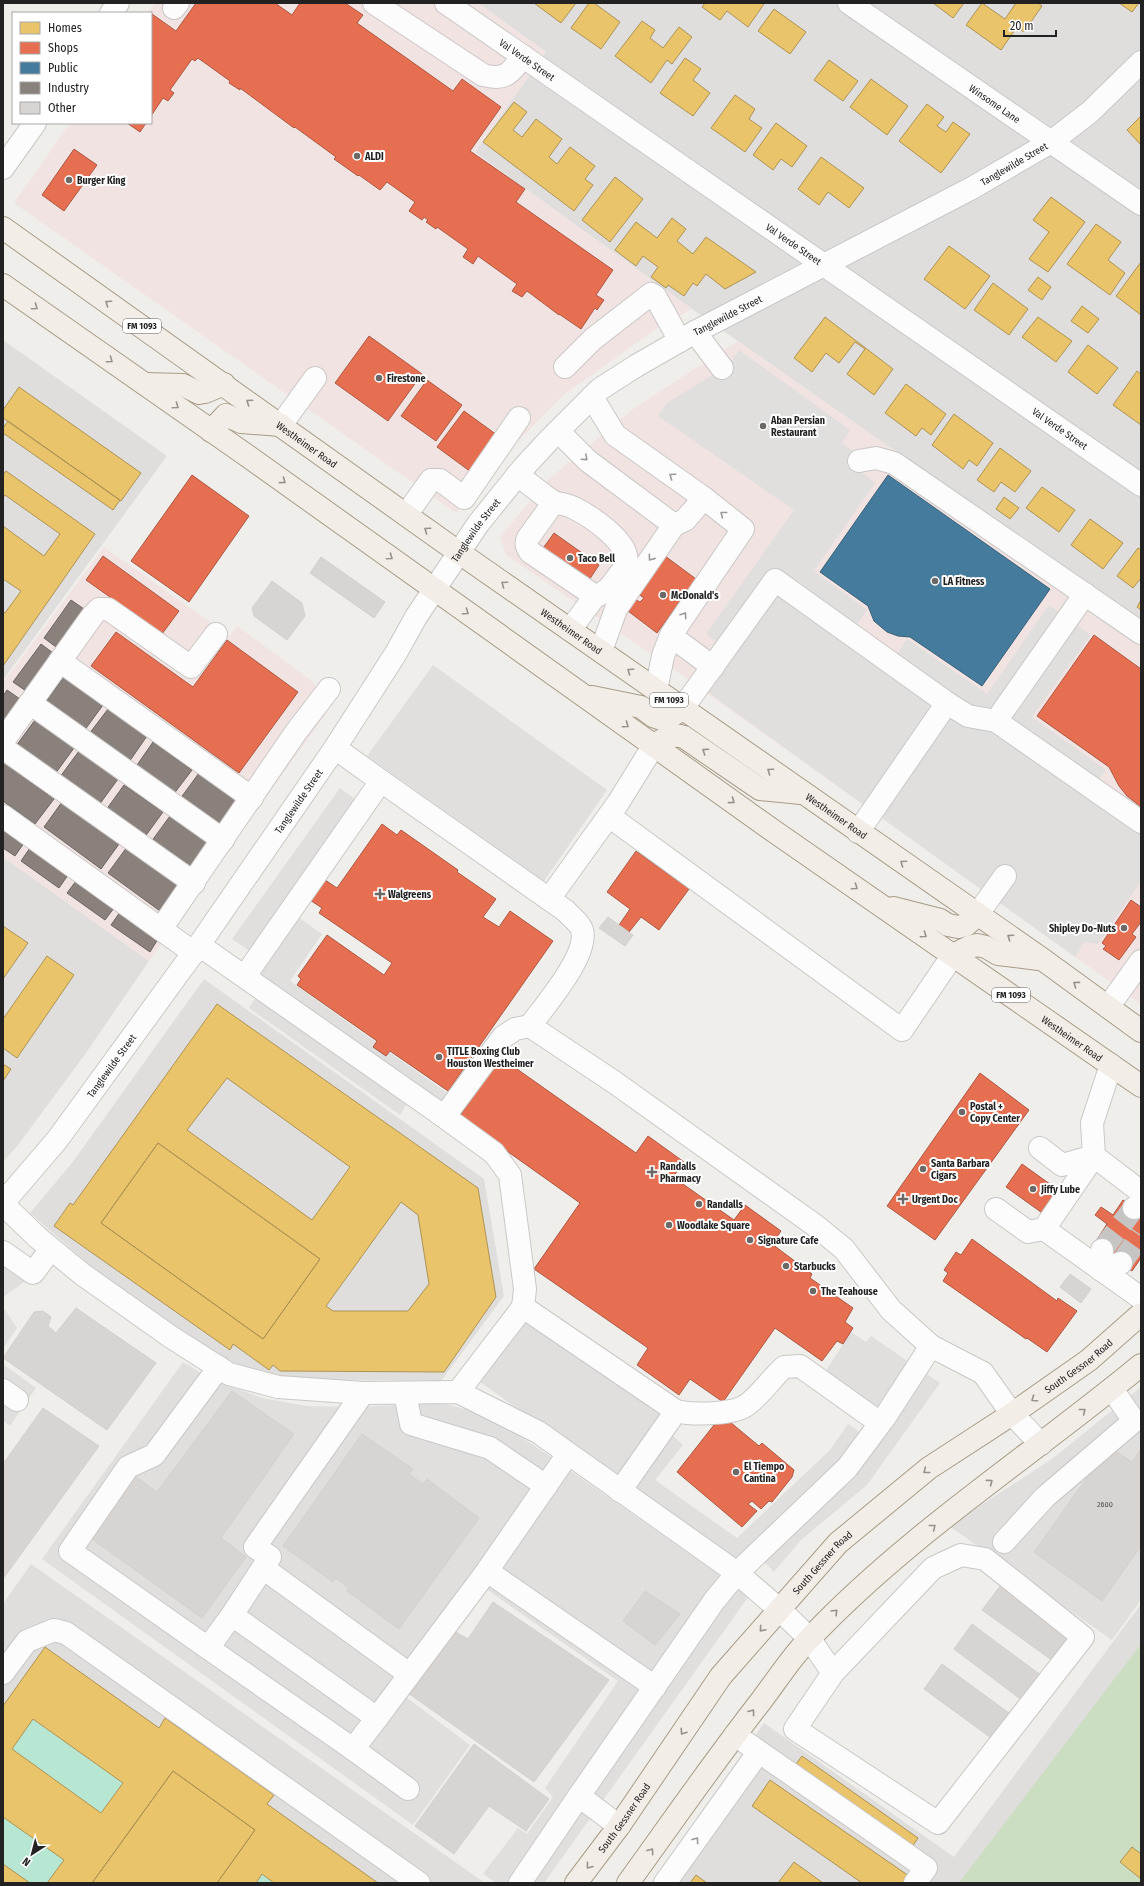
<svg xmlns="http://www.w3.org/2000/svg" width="1144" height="1886" viewBox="0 0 1144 1886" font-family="'Fira Sans Condensed',sans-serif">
<rect width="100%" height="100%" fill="#f0eeeb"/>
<path fill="#dfdedc" d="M478,3H1141V623L692,309L475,152L546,52Z
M3,340L167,456L3,680Z
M3,857L149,961L86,1053L18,1145L3,1162Z
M204,979L484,1179L504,1296L441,1381L276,1379L214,1355L99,1273L30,1213L72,1163Z
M31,1564L485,1883H3V1604Z
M1141,1604V1883H651L764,1723L954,1857Z"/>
<path fill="#f1e3e1" d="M155,3H478L546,52L475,152L692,309L660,326L565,394L513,446L456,513L14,203L70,123H151V13H148Z
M738,341L1141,623V1004L676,671L506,555L500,537L548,480L633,409Z
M104,547L230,636L237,626L313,682L327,712L149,961L3,857V683Z"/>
<path fill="#cbdec1" d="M1141,1644V1883H959Z"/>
<path fill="#b7e6d2" d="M33,1719L123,1783L101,1813L12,1749Z
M3,1817L64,1860L47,1883H30L3,1864Z
M262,1874L274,1883H256Z"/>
<path fill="#e0dfde" d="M739,350L850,430L842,443L871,463L863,473L875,483L814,571L867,610L855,627L896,656L907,639L987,694L1049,605L1091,635L1032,717L1106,770L1096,784L1141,817V881L1098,944L1084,942L1075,957L702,688L728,650L706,634L794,510L658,416L667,403L729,365Z
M433,665L607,790L544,881L367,756Z
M340,788L368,809L295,915L322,934L290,981L447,1093L431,1118L408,1102L400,1115L249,1008L256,997L251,952L232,939Z
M3,1243L40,1271L3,1297Z
M3,1307L17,1328L3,1349Z
M525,1312L677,1416L667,1430L683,1445L655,1480L737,1538L830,1450L848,1424L865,1436L881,1413L823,1375L851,1332L866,1342L871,1336L940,1383L867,1485L801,1540L774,1572L753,1550L737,1564L477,1380Z
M183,1362L211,1379L262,1398L307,1406L353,1407L441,1403L480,1413L512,1431L548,1455L749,1596L544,1883H496L483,1874L518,1828L527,1834L553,1797L545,1788L618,1681L482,1586L403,1695L470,1745L413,1825L42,1559Z
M3,1364L36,1388L10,1426L3,1421Z
M1141,1387V1600L1112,1640L949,1526L1052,1459Z"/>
<path fill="#e9c46a" stroke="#ad9354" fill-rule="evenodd" d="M534,3H576L561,23Z
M589,3H594L620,22L601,49L571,28Z
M705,3H763L764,4L748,27L727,11L720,20L702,7Z
M933,3H964L953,18Z
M982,3L1005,19L1016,3H1038L1042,6L1024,32L1017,27L1001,50L966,25Z
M1119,3H1139L1132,12Z
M774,9L806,32L790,54L758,31Z
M642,21L655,30L650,38L663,48L679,27L692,37L672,64L667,60L651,83L615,56Z
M685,58L701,69L693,80L710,93L693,116L660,93Z
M829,60L858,81L843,101L814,80Z
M871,79L908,106L887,135L850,107Z
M735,95L755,109L749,119L762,128L745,152L711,128Z
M514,102L527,112L513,130L522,137L536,119L562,139L549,157L557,164L570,147L595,166L585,179L593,185L574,211L483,142Z
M927,104L944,117L937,126L946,132L953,122L970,134L941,173L899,141Z
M1141,116V145L1127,130Z
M776,123L807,146L792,167L781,159L773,170L753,155Z
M821,157L864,188L849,208L828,192L819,205L798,189Z
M615,177L643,199L610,242L582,220Z
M1051,197L1085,222L1048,272L1029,259L1049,232L1033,220Z
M672,218L686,229L677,241L693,254L706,237L756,272L725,289L706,274L697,286L693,283L684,296L668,285L666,288L651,277L658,267L643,256L636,266L615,250L636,222L657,238Z
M1096,224L1121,242L1108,260L1125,273L1110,295L1067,264Z
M949,246L990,276L965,309L924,279Z
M1141,262V315L1116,296Z
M1038,277L1051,287L1042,300L1028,290Z
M993,283L1028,309L1009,335L974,310Z
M1082,306L1099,319L1088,333L1071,321Z
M825,317L893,369L874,395L847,374L865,349L855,342L839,363L826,353L812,372L794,358Z
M1038,317L1072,341L1056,362L1022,337Z
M1088,345L1118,368L1097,394L1068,372Z
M1137,371L1141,374V425L1113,405Z
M906,384L946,414L931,435L922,428L916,436L885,413Z
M19,387L141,473L121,501L3,418V410Z
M954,414L993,443L977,466L969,460L963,469L932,445Z
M8,421L120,500L113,510L3,433V428Z
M1000,448L1031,471L1015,492L1001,482L994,492L977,480Z
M6,471L95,534L3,666V612L5,613L21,591L3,579V526L44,556L60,534L5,495L3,498V475Z
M1042,487L1075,510L1059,532L1026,508Z
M1004,497L1019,508L1010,519L996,509Z
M1090,519L1123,543L1103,569L1071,545Z
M1138,548L1141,550V578L1133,588L1117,576Z
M1141,600V610L1137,607Z
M3,926L28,943L3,979Z
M47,956L74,975L17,1058L3,1048V1019Z
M217,1004L478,1188L496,1297L444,1372L280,1371L273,1365L269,1370L233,1344L230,1350L54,1226L70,1203L73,1205ZM227,1078L350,1167L312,1220L187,1130ZM158,1143L320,1259L263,1339L101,1223ZM401,1202L418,1215L429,1284L408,1311H333L326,1306Z
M3,1064L11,1069L3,1081Z
M158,1143L320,1259L263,1339L101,1223Z
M45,1647L159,1728L165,1718L274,1795L267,1804L378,1883H274L262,1874L256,1883H217L255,1830L173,1771L92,1883H47L64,1860L3,1817V1706ZM33,1719L123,1783L101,1813L12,1749Z
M802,1756L918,1838L910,1850L793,1768Z
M173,1771L255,1830L217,1883H92Z
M770,1780L909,1876L904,1883H862L752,1806Z
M1132,1847L1141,1854V1879L1120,1862Z
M794,1862L823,1883H778Z
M3,1864L30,1883H3Z
M696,1875L707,1883H690Z"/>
<path fill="#e76f51" stroke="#ac5843" d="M196,3H275L292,15L300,3H345L363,15L357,23L453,91L462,79L501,107L470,151L525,189L516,202L613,270L596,295L604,300L597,310L595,308L581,329L559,314V315L527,291L522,297L512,291L517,284L478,256L473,264L463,257L468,249L437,227L436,229L426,222L428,220L424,217L422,220L409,211L415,202L387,182L380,190L359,175L358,176L334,159L336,157L295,127L294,128L240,88V90L229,83L230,81L198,58L195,61L192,59L170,90L174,93L168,101L163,98L151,116V16L152,14L176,31Z
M127,123H146L140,132Z
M74,149L97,165L64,211L42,195Z
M369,336L422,374L388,421L335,383Z
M427,380L462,405L436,441L401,416Z
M464,411L497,435L471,472L437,447Z
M192,475L249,516L189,602L131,561Z
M554,533L599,565L587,583L541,551Z
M103,556L179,611L162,634L86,580Z
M665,556L696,579L657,633L628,611L636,600L640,602L644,598L637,593Z
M116,632L193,687L227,640L298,692L239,773L91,666Z
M1094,635L1141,669V807L1127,796L1119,786L1109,767L1037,716Z
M382,824L397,835L401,830L458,870L457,872L496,899L483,917L499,927L510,911L553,941L448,1091L390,1051L386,1056L373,1047L377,1041L297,985L301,979L298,976L327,935L384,975L392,963L319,913L322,908L310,900L325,880L337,888Z
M636,851L689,889L659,930L641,917L629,932L619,925L630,909L607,892Z
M1131,900L1141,907V922L1132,934L1136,937L1119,960L1103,949L1106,946L1102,943Z
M500,1057L636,1153L648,1136L684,1162L673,1177L734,1220L745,1205L781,1231L772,1244L812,1274L810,1278L853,1308L845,1322L853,1328L843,1344L837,1341L822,1361L775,1328L723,1402L690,1379L679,1395L637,1365L648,1348L534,1269L580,1203L459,1117Z
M980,1073L1029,1110L935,1240L887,1206Z
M1022,1164L1061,1192L1045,1215L1006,1187Z
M1123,1200L1141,1213V1258L1132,1271L1094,1244L1107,1224L1095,1215L1101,1207L1113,1215Z
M972,1239L1057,1301L1058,1298L1077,1311L1047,1352L1027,1338L1026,1339L943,1281L948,1273L944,1270L956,1252L961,1255Z
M730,1422L759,1446L762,1443L794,1470L792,1477L772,1502L769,1501L761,1509L752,1501L748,1504L757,1511L742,1527L677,1472L714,1425L712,1423Z"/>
<path fill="#457b9d" stroke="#3a6078" d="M888,475L1050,589L982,686L910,637L898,636L887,632L874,621L868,606L820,572Z"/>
<path fill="#8a817c" stroke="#6b6461" d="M71,600L84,609L56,647L44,638Z
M41,644L53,653L26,691L13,682Z
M64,677L103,705L84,731L45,703Z
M7,690L20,699L3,723V696Z
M108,709L147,736L129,762L89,734Z
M35,720L74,748L55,774L16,746Z
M153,742L192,770L173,795L135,768Z
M79,751L118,779L99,805L60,777Z
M3,762L54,799L35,824L3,801Z
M199,773L238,801L219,827L180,799Z
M124,785L163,812L144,838L106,810Z
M62,802L119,844L101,869L44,827Z
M170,816L209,844L190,870L151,842Z
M3,828L24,843L15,856L3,848Z
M127,847L178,885L160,911L108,873Z
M30,848L68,875L59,888L21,861Z
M76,881L114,908L105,920L67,893Z
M120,912L158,939L150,952L111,925Z"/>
<path fill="#d7d4d2" stroke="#d3d0cc" d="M321,557L385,602L374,618L310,573Z
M272,581L302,603L305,616L287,640L254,616L252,608Z
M608,917L633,935L625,946L599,928Z
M1070,1274L1091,1289L1081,1303L1060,1287Z
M76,1308L156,1363L107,1430L3,1358L34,1312L43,1311L51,1317L48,1326L56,1333Z
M232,1391L294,1434L221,1538L246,1557L202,1618L88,1536L132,1474L157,1492Z
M43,1408L99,1446L3,1579V1464Z
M362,1434L413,1469L409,1474L423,1484L427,1479L479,1518L399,1629L347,1591L349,1588L336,1578L333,1582L283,1546Z
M1109,1447L1132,1462L1141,1449V1546L1102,1601L1034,1552Z
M1001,1585L1071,1636L1053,1661L982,1610Z
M645,1591L680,1614L655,1645L623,1621Z
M493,1602L609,1680L534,1782L408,1693L452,1630L468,1639Z
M972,1624L1042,1676L1023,1701L954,1649Z
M942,1664L1013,1716L994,1740L924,1689Z
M474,1744L549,1799L526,1831L489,1806L454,1854L415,1826Z"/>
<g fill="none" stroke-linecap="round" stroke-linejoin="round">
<path stroke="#c7c5c3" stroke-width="22" stroke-dasharray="22 11" stroke-linecap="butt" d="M1102,1250L1134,1208
M1121,1263L1141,1235"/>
<g stroke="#c9c8c7" stroke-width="24">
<g id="minor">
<path d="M374,3L483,75C505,81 510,74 523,56"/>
<path id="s1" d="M446,3C677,164 910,323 1141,485"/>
<path id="s2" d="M849,3L1141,204"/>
<path d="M174,8L178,3"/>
<path d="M111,13L118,3"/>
<path d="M3,168L35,123"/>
<path d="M695,332L722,368"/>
<path d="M565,367L593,339L651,294L655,296L680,341"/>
<path d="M592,397L615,435L704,498L743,529L671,635L663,656L656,690"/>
<path d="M281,425L315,378"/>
<path d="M558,431L588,461L674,525"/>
<path d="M859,461L876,458L894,463L1141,633"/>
<path d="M517,475C529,483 540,493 552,501C558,504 566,504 572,507C589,515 632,543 626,564C625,568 621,572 619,575C612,585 607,593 595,596L570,630"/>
<path d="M554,502L528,538C525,544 527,547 530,552L595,596"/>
<path d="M406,515L431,480H440L464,498L519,418"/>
<path d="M671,636L713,667"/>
<path d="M601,651L616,609L674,525L685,520L704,498"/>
<path d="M60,661L252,798"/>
<path d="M30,703L223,840"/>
<path d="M682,709L775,580L947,703"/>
<path d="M996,721L1141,822"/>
<path d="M3,741L93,615L99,609H108L191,667L216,634"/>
<path d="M3,748L194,883"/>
<path d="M381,781L566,911C570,916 580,923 582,930C589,955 545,1005 530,1026"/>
<path d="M3,816L194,953"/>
<path d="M609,816L902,1030L953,955"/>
<path d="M858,832L947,703L968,716L996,721L1085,594"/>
<path d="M549,899L618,803L654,745"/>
<path d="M977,915L1005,876"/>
<path d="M161,929L296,732L329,689"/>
<path d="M199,945L439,1113L449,1110L503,1037L515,1029L530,1026L614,1082L816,1226L844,1249L891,1310L931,1346"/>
<path d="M245,976L381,781L335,748"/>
<path d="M1108,1007L1141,961"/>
<path d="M439,1113L494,1153L510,1175L525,1289L523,1307L676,1411C692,1415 735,1415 748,1404C761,1394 772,1378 784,1367L800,1366L880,1423"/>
<path d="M1040,1148L1062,1165L1094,1156L1092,1123L1111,1065"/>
<path d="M1141,1192L1094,1156L1044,1229L1141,1298"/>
<path id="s3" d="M3,1203L57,1140L199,945L335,748L396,653L416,617L478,524L524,467L550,439L600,389L636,366L695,332L972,188L1051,142L1090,112L1141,62"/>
<path d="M3,1204L37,1237L82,1274L171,1337L229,1374L278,1387L363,1393L458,1392L538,1432L737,1573L779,1609L809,1638L833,1673L795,1729L938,1823L1083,1637L985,1559L961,1555L933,1568L833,1673"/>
<path d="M1134,1208L1141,1206"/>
<path d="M996,1209L1028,1232L1044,1229"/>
<path d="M1102,1250L1101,1270L1121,1263"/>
<path d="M3,1252L33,1273L51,1249"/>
<path d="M219,1367L154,1455L128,1467L70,1551L208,1648L232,1615L377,1718L487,1571"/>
<path d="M3,1390L17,1400"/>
<path d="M458,1392L523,1307"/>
<path d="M405,1393L411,1424L490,1448L546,1486"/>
<path d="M568,1454L487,1571L655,1687"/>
<path d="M620,1491L676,1411"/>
<path d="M1004,1542L1045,1497L1134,1421L1112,1389"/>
<path d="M263,1568L409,1674"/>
<path d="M232,1615L270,1557L255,1547L363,1393"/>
<path d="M208,1648L353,1749L377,1718"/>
<path d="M3,1673L27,1641L54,1630L66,1633L419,1883"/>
<path d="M735,1735L926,1868L915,1883"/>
<path d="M353,1749L408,1789"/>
<path d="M619,1826L579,1796L714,1601L737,1573L847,1468L885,1417L931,1346L983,1373L1012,1414L1041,1444"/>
<path d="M520,1883L579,1796"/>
<path d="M665,1883L758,1753"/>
</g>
</g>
<g stroke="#a79c86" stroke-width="24">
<g id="major">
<path id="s4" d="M3,228L444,542L1042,959L1141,1031"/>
<path id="s5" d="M3,285L249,457L775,832L1141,1086"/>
<path d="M145,384L183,385L199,393L205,392L224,384"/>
<path d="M211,431L226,415L241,422L281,425"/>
<path d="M592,697L641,707L653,716L662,719L670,717L682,709"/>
<path d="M654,745C665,738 672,733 684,737L760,789L801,793"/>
<path d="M893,908L940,920L948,925L958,927L966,925L977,915"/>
<path d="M953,955L969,947L977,945L986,947L998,954L1039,959"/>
<path id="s6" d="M576,1883L619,1826L721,1676L838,1543L929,1468L1012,1414L1089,1360L1141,1314"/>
<path d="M628,1883C672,1822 715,1760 761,1701C777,1680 792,1656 811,1637C910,1533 1031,1456 1141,1365"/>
</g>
</g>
<use href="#minor" stroke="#fdfcfc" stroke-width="22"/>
<use href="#major" stroke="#f3ede7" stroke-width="22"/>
</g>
<defs><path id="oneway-chevron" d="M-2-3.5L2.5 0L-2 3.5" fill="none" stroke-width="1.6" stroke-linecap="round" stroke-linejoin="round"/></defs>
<g stroke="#95928e">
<use href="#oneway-chevron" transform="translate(108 303) rotate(-145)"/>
<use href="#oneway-chevron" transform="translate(35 307) rotate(35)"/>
<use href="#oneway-chevron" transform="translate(110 360) rotate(35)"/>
<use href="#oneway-chevron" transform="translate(249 402) rotate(-145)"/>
<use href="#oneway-chevron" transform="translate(176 406) rotate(35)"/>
<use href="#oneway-chevron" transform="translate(283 481) rotate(36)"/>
<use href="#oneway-chevron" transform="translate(427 530) rotate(-145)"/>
<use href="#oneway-chevron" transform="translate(390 557) rotate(35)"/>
<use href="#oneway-chevron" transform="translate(504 584) rotate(-145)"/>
<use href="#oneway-chevron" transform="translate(466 612) rotate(35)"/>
<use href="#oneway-chevron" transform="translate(630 671) rotate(-145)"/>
<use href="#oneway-chevron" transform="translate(626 725) rotate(35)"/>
<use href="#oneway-chevron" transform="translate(705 751) rotate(-146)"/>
<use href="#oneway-chevron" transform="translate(770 771) rotate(-145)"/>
<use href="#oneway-chevron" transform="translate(732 801) rotate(36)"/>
<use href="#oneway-chevron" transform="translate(903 863) rotate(-145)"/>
<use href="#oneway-chevron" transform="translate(855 887) rotate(35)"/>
<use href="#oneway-chevron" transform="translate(924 935) rotate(35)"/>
<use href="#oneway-chevron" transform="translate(1010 937) rotate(-146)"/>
<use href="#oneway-chevron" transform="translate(1076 984) rotate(-144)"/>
<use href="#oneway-chevron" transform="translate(1034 1399) rotate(145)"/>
<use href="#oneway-chevron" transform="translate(1083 1411) rotate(-38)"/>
<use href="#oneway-chevron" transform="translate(926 1471) rotate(142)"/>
<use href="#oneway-chevron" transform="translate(990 1482) rotate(-37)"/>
<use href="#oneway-chevron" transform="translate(933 1527) rotate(-39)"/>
<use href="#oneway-chevron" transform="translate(835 1612) rotate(-45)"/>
<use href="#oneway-chevron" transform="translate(762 1629) rotate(131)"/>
<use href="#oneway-chevron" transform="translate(752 1712) rotate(-53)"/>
<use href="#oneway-chevron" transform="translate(683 1732) rotate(124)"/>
<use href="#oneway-chevron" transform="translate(651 1851) rotate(-54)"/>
<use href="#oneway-chevron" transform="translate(589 1866) rotate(127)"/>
</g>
<g stroke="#9a9a9a">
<use href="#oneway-chevron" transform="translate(585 458) rotate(42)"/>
<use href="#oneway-chevron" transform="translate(672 476) rotate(-145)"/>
<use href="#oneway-chevron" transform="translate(723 514) rotate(-142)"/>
<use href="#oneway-chevron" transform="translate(651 558) rotate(125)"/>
<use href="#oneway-chevron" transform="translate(684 615) rotate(-56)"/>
<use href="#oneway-chevron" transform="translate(696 1840) rotate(-54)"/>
</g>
<g fill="#6a6968" stroke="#fff" stroke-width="1.5">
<circle cx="357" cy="156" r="4"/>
<circle cx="69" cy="180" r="4"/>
<circle cx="379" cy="378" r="4"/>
<circle cx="763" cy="426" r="4"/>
<circle cx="570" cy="558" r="4"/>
<circle cx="935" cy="581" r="4"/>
<circle cx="663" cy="595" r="4"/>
<path d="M378 888h4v4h4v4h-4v4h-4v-4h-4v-4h4z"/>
<circle cx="1124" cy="928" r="4"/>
<circle cx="439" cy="1057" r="4"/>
<circle cx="962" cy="1112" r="4"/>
<circle cx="923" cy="1169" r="4"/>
<path d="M650 1166h4v4h4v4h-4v4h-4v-4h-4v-4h4z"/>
<circle cx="1033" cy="1189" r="4"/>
<path d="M901 1193h4v4h4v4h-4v4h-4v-4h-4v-4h4z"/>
<circle cx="699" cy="1204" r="4"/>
<circle cx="669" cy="1225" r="4"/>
<circle cx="750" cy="1240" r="4"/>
<circle cx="786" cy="1266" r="4"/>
<circle cx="813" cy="1291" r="4"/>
<circle cx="736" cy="1472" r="4"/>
</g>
<g text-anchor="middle" stroke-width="4" stroke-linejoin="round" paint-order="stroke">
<g font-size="8" fill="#4f4e4e">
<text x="1105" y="1507">2600</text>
</g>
<g fill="#fff" stroke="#646464" stroke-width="1">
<rect x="123" y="319" width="38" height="14" rx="3"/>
<rect x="650" y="693" width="38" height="14" rx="3"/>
<rect x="992" y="988" width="38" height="14" rx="3"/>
</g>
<g font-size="9" font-weight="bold" fill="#222">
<text x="142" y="329">FM 1093</text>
<text x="669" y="703">FM 1093</text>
<text x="1011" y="998">FM 1093</text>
</g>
<g font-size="10" fill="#222" stroke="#fff">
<text dy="4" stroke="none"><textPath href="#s1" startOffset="99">Val Verde Street</textPath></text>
<text dy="4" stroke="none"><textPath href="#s2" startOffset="177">Winsome Lane</textPath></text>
<text dy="4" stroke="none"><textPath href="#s3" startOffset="1483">Tanglewilde Street</textPath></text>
<text dy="4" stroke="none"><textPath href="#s1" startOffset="423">Val Verde Street</textPath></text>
<text dy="4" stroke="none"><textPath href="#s3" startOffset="1159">Tanglewilde Street</textPath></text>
<text dy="4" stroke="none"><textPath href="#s1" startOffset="747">Val Verde Street</textPath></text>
<text dy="4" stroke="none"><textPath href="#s4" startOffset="373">Westheimer Road</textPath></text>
<text dy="4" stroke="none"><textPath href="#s3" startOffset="823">Tanglewilde Street</textPath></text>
<text dy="4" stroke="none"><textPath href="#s4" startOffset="697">Westheimer Road</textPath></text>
<text dy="4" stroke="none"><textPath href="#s3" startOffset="499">Tanglewilde Street</textPath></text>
<text dy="4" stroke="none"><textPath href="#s4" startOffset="1020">Westheimer Road</textPath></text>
<text dy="4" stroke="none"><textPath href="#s5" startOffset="1308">Westheimer Road</textPath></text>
<text dy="4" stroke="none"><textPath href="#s3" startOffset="175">Tanglewilde Street</textPath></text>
<text dy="4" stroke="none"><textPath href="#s6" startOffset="729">South Gessner Road</textPath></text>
<text dy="4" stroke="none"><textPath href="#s6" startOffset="405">South Gessner Road</textPath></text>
<text dy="4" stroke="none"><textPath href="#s6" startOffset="81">South Gessner Road</textPath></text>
</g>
<g font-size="10" font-weight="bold" fill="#222" stroke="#fff" text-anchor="start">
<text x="365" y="160">ALDI</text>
<text x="77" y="184">Burger King</text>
<text x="387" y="382">Firestone</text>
<text x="771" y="424">Aban Persian<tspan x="771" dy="12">Restaurant</tspan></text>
<text x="578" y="562">Taco Bell</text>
<text x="943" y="585">LA Fitness</text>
<text x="671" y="599">McDonald's</text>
<text x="388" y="898">Walgreens</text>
<text x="1116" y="932" text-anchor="end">Shipley Do-Nuts</text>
<text x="447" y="1055">TITLE Boxing Club<tspan x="447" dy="12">Houston Westheimer</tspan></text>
<text x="970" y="1110">Postal +<tspan x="970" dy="12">Copy Center</tspan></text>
<text x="931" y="1167">Santa Barbara<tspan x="931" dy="12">Cigars</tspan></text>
<text x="660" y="1170">Randalls<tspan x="660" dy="12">Pharmacy</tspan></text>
<text x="1041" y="1193">Jiffy Lube</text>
<text x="912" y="1203">Urgent Doc</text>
<text x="707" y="1208">Randalls</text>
<text x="677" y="1229">Woodlake Square</text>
<text x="758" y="1244">Signature Cafe</text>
<text x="794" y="1270">Starbucks</text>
<text x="821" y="1295">The Teahouse</text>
<text x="744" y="1470">El Tiempo<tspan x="744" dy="12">Cantina</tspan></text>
</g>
</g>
<rect width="1144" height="1886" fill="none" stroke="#222222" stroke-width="8"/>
<rect x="12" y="12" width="140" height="112" fill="#ffffff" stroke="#a7a7a7"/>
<rect x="20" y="22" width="20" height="12" fill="#e9c46a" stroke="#a7a7a7"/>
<text x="48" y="32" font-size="12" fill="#222222">Homes</text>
<rect x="20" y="42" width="20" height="12" fill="#e76f51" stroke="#a7a7a7"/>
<text x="48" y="52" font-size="12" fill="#222222">Shops</text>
<rect x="20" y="62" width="20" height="12" fill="#457b9d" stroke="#a7a7a7"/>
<text x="48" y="72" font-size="12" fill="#222222">Public</text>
<rect x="20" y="82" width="20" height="12" fill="#8a817c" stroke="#a7a7a7"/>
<text x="48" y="92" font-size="12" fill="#222222">Industry</text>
<rect x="20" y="102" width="20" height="12" fill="#d7d4d2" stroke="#a7a7a7"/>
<text x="48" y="112" font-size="12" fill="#222222">Other</text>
<g transform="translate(32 1854) rotate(216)" stroke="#ffffff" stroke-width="3" paint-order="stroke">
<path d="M0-3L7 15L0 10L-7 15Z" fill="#222222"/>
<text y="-6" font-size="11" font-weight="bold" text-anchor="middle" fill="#222222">N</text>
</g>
<path d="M1004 30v6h52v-6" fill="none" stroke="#222222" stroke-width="2"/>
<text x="1010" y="30" font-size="12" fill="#222222" stroke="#ffffff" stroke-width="3" paint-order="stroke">20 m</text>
</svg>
